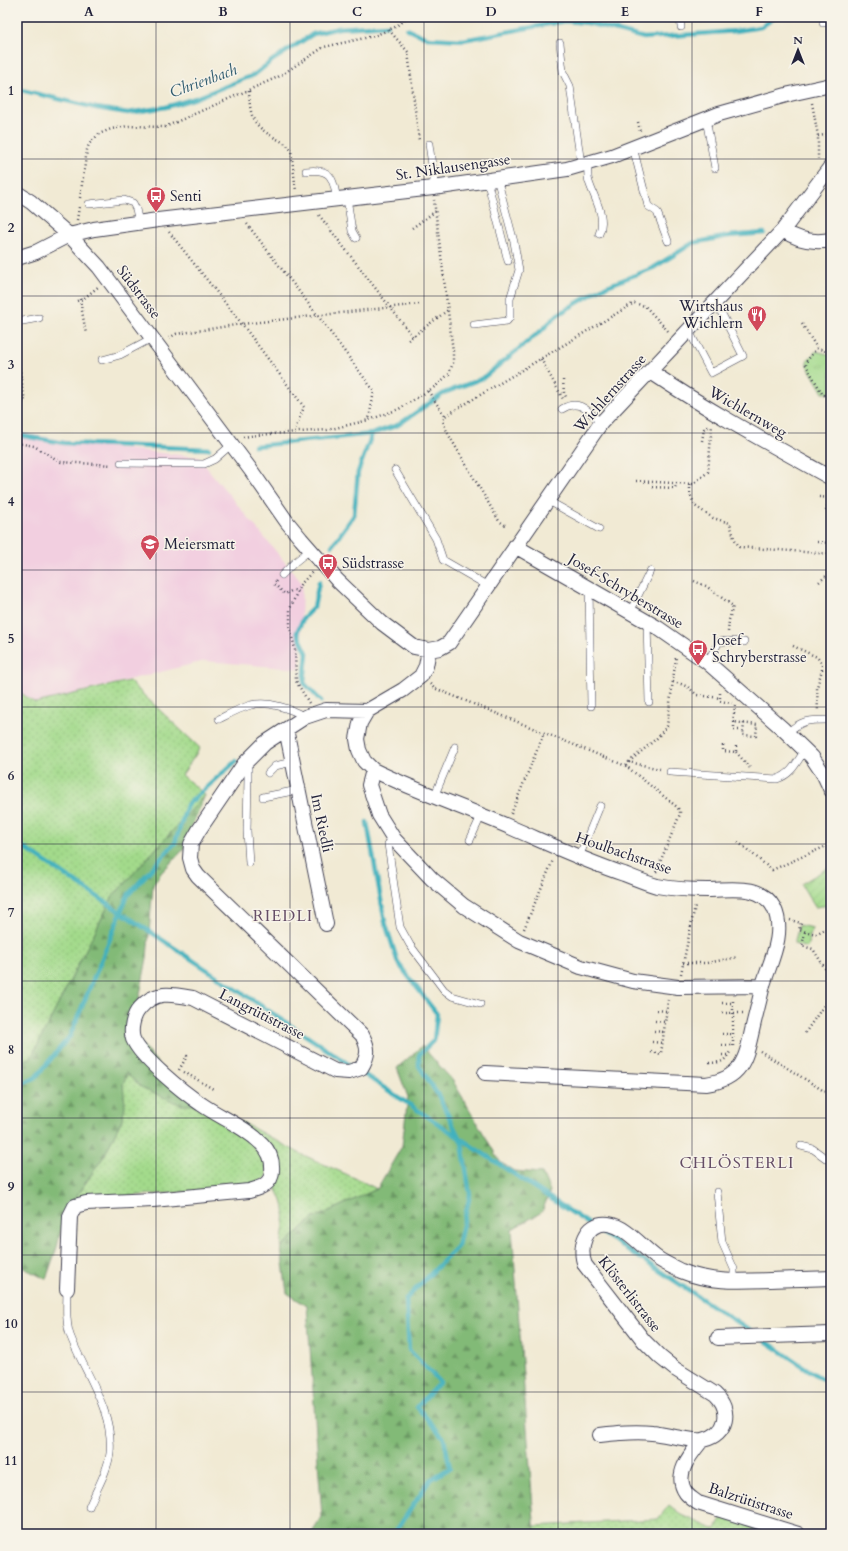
<svg xmlns="http://www.w3.org/2000/svg" width="848" height="1551" viewBox="0 0 848 1551" font-family="Cardo,serif">
<defs>
<pattern id="grass-dots" width="8" height="8" patternUnits="userSpaceOnUse"><rect width="8" height="8" fill="#a3da8b"/><path d="M2 2h.1M6 6h.1" fill="none" stroke="#8cbb79" stroke-width="1.8" stroke-linecap="round"/></pattern>
<pattern id="forest-firs" width="22" height="20" patternUnits="userSpaceOnUse"><rect width="22" height="20" fill="#82ba77"/><path d="M5 1l3.5 6h-7zM16 11l3.5 6h-7z" fill="#6a9763"/></pattern>
<pattern id="park-tufts" width="24" height="20" patternUnits="userSpaceOnUse"><rect width="24" height="20" fill="#a3da8b"/><path d="M3 7l-1-3M5 7V3M7 7l1-3M15 17l-1-3M17 17v-4M19 17l1-3" fill="none" stroke="#8cbb79"/></pattern>
<pattern id="garden-furrows" width="10" height="10" patternUnits="userSpaceOnUse"><rect width="10" height="10" fill="#a3da8b"/><path d="M-1 1l2-2M0 10L10 0M9 11l2-2" fill="none" stroke="#8cbb79"/></pattern>
</defs>
<rect width="100%" height="100%" fill="#f7f3e8"/>
<filter id="ink" filterUnits="userSpaceOnUse"><feTurbulence type="fractalNoise" baseFrequency=".025" numOctaves="2"/><feDisplacementMap in="SourceGraphic" scale="8" xChannelSelector="R" yChannelSelector="G"/><feConvolveMatrix kernelMatrix="1 2 1 2 8 2 1 2 1" color-interpolation-filters="sRGB"/></filter>
<filter id="wash" filterUnits="userSpaceOnUse"><feTurbulence type="fractalNoise" baseFrequency=".012" numOctaves="4" result="noise"/><feDisplacementMap in="SourceGraphic" scale="16" xChannelSelector="R" yChannelSelector="G"/><feGaussianBlur stdDeviation="0.9" result="paint"/><feColorMatrix in="noise" values="0 0 0 0 0 0 0 0 0 0 0 0 0 0 0 0 0 1.4 0 .05"/><feComposite in="paint" operator="in"/></filter>
<g filter="url(#wash)">
<rect width="100%" height="100%" fill="#f1ead4"/>
<path fill="#f2cfe0" d="M17,432L90,445L198,457L302,583L300,669L205,661L35,703L17,690Z"/>
<path fill="url(#grass-dots)" stroke="#627e63" d="M129,681L200,748L182,775L205,795L113,896L31,1058L17,1063V690L35,703Z
M127,1074L141,1087L195,1105L265,1152L267,1177L252,1187L74,1200L104,1156L122,1119L123,1084Z
M238,1120L301,1154L357,1179L377,1189L312,1219L281,1248C284,1221 290,1206 272,1183L277,1175Z
M669,1505L682,1515L711,1528L716,1529L723,1515L787,1534H535L534,1526L658,1519Z"/>
<path fill="url(#forest-firs)" stroke="#526e59" d="M205,795L192,826L184,849L161,873L153,885L147,958L139,999L126,1027L195,1105H181L141,1087L127,1074L123,1084L125,1106L122,1119L104,1156L65,1212L57,1247L46,1279L17,1265V1063L31,1058L113,896Z
M422,1046L453,1081L500,1162L514,1171L542,1173L550,1191L542,1212L512,1229L535,1534H311L322,1517L307,1306L287,1293L281,1248L312,1219L377,1189L402,1146L408,1097L397,1068Z"/>
<path fill="url(#park-tufts)" stroke="#627e63" d="M816,351L831,355V393H823L807,365V361Z
M799,925L812,928L807,948L794,944Z"/>
<path fill="url(#garden-furrows)" stroke="#627e63" d="M831,866V905L815,907L801,884Z"/>
<g fill="none" stroke-linecap="round" stroke-linejoin="round">
<path stroke="#42b1bd" stroke-width="4.5" d="M407,29L427,38L463,40L565,21L588,23L644,38L736,31L761,27L776,17
M17,89L96,108L128,113L166,107L196,98L254,75L273,60L313,34L339,28L387,25
M17,435L64,443L209,449
M255,446L372,434L398,425L444,393L483,378L542,330L557,315L602,288L653,268L693,243L729,236L764,233
M332,546L354,515L358,472L372,434
M319,582L314,607L304,617L297,632L307,653L304,683L321,701
M367,822L385,922L398,963L437,1014L434,1040L419,1055V1066L438,1095L462,1143L470,1195L458,1246L406,1299L409,1350L440,1382L417,1407L444,1438L450,1468L430,1480L394,1534
M17,843L353,1067
M359,1071L753,1333
M17,1085L35,1078L70,1036L128,895L175,843L187,805L236,761
M764,1340L831,1385"/>
</g>
</g>
<g filter="url(#ink)">
<g fill="none" stroke-linecap="round" stroke-linejoin="round">
<g stroke="#414052" stroke-width="8">
<path id="service" d="M680,17L681,27
M823,23L831,22
M560,43L563,72L570,86L581,164
M706,119L715,168
M429,144L434,179L433,188
M633,147L648,206L657,212L668,241
M588,162C588,168 587,176 589,182C594,198 607,217 599,234
M306,171C331,168 333,177 337,200
M487,180L508,261
M347,198L352,231L356,238
M89,204L124,200L133,203L136,209L139,223
M17,322L39,318
M474,325L507,321L510,317V299L519,270L514,242L497,178
M689,331L711,373L743,356L716,302
M102,360L120,355L152,338
M562,409C580,398 589,412 601,423
M121,463L204,464L215,459L232,444
M395,470L436,539L443,560L488,586
M547,500L599,529
M282,575L295,562L310,550
M589,588L591,706
M630,612L650,571
M647,622L649,702
M707,662L719,642L726,641L744,642
M219,719C229,714 240,708 251,705C268,701 290,708 305,717
M787,733C802,720 808,720 827,720
M244,764L248,768V777L247,831L249,863
M670,772L777,779C792,774 796,763 805,750
M268,773L275,766L292,762
M263,797L298,790
M434,797L455,747
M394,839L388,844L400,927L410,945L444,990L452,996L480,1004
M470,840L481,816
M579,857L600,806
M801,1146L813,1149L831,1162
M717,1192L722,1242L734,1269V1281
M67,1289C67,1304 65,1321 70,1335C84,1372 114,1410 110,1453C108,1471 96,1490 89,1507"/>
</g>
<g stroke="#414052" stroke-width="16">
<path id="minor" d="M17,193L31,202L69,235L99,267L250,469L287,522L301,539L337,580L382,623L414,647L429,650L440,648L449,643L601,423L783,230L831,166
M783,230C797,240 814,243 831,240
M17,258L36,252L69,235L94,229L158,220L433,188L567,169L612,156L719,114L790,94L831,85
M651,372C709,411 770,444 831,478
M515,546L658,628L707,662L783,729L812,757L824,775L831,790
M429,650L426,666L421,676L403,690L367,711L360,723L357,739L359,750L364,761L373,770C418,792 466,808 512,828C549,844 585,861 624,874C634,878 646,883 657,886C673,889 691,890 708,890C730,890 761,883 774,908C786,933 770,962 763,985C760,998 757,1010 754,1022C746,1056 745,1078 706,1084L485,1073
M286,729L326,924
M373,770L369,785L379,815L394,839L432,879L464,906L519,941L581,967L633,981L678,987L763,986
M67,1289L70,1216L75,1206L86,1203L153,1200L249,1191C260,1188 272,1184 272,1171C273,1160 270,1152 262,1144C244,1126 221,1118 201,1104C183,1092 141,1058 133,1039C130,1030 133,1015 140,1008C155,990 172,994 193,998L335,1071L349,1072L361,1068C369,1055 369,1048 362,1035L198,876L193,869L190,858L191,844L199,830L244,764L265,743L305,717L326,710L367,711
M718,1338L831,1334
M600,1435C617,1433 634,1431 652,1433C664,1434 694,1442 703,1440C728,1434 732,1410 715,1394L675,1369L660,1357L644,1341L585,1265C578,1249 585,1221 608,1224C626,1226 643,1248 657,1258C664,1263 673,1267 681,1271C710,1283 740,1281 770,1280C791,1279 811,1279 831,1278
M702,1440C690,1455 673,1475 686,1493C689,1497 694,1500 698,1503L798,1534"/>
</g>
<path stroke="#414052" stroke-width="2.5" stroke-dasharray="1 3" stroke-linecap="butt" d="M389,30L408,52L419,141
M249,91C250,117 252,125 275,138C281,141 287,144 291,150L296,191
M812,103L818,136V159
M638,122L640,131
M818,136L831,134
M827,194L831,223
M80,198L87,150L89,144L99,134L111,129L128,126L165,127L278,77L324,47L374,36L395,27L408,17
M319,215L413,337
M77,220L79,207
M247,224L318,316L374,391L369,419
M412,228L436,211
M169,232L242,324L304,407L294,432
M80,299L86,334
M77,301L83,299L98,287
M802,324L817,348L831,353
M169,338L176,334L242,324L420,304
M408,340L448,310
M817,348L806,362V365L823,395L831,396
M17,352L25,402L17,403
M541,359L563,399
M563,380L564,393L566,397
M428,391L445,416
M243,437L257,435L327,430L369,420L399,409L436,386L449,374L453,363V351L434,200
M702,441L704,429L710,426
M17,443L34,446L61,462L112,465
M636,481L693,484L708,472L712,425
M690,484V494L695,506L713,518L730,523L734,538L739,547L831,554
M652,487L675,488L677,483
M819,497L831,498
M826,511L827,504L831,501
M505,525L499,521L447,432L443,421L445,416L634,303L645,306L669,332
M817,542L831,543
M276,581L274,584L285,594L293,590L298,591
M694,581L706,586L733,606L729,620L728,632
M819,582L830,573L831,557
M793,646L817,657L822,664V670L817,687L818,712
M673,682L681,684L688,687L697,695L720,698
M430,684L434,688L626,766L677,807L680,811V814L656,872
M720,693V701L732,703
M309,703L296,681L295,649L290,628V609L300,585L313,571
M735,705L733,722L757,725L756,736L743,735L744,723
M734,722V730H739
M723,745V751L736,752V746
M736,752L750,768
M629,762L657,738L667,726L676,657
M626,766L629,762L660,769
M511,814L544,733
M738,842L772,870L831,844
M790,920L801,923L799,930L816,934L831,926
M524,929L553,860
M805,932L802,946L813,949L831,978
M683,963H707L738,957
M681,974L695,906
M722,1003H733
M657,1010L667,1011
M722,1013H744
M655,1021L666,1022
M654,1031L664,1032
M805,1033L831,995
M722,1034H733
M652,1042L663,1043
M722,1045H733
M733,1046V999
M760,1051L824,1091L831,1090
M651,1052L661,1054L668,1000
M722,1055H728
M709,1063C722,1062 724,1063 731,1050
M179,1070L187,1056L184,1054
M184,1072L215,1090"/>
<use href="#service" stroke="#fff" stroke-width="7"/>
<use href="#minor" stroke="#fff" stroke-width="14"/>
</g>
</g>
<path fill="none" stroke="#22223b" stroke-width="1" stroke-opacity="0.55" d="M156,17V1534M290,17V1534M424,17V1534M558,17V1534M692,17V1534M17,159H831M17,296H831M17,433H831M17,570H831M17,707H831M17,844H831M17,981H831M17,1118H831M17,1255H831M17,1392H831"/>
<defs>
<g id="bus-pin" transform="scale(1)"><path d="M0 17L-7.5 6A9.5 9.5 0 1 1 7.5 6Z" fill="#d1495b" stroke="#f7f3e8"/><path d="M-5-6H5V4H4V6H2V4H-2V6H-4V4H-5ZM-3.5-4V0h7V-4ZM-3.5 1.2v1.5H-2V1.2ZM2 1.2v1.5H3.5V1.2Z" fill="#fff"/></g>
<g id="restaurant-pin" transform="scale(1)"><path d="M0 17L-7.5 6A9.5 9.5 0 1 1 7.5 6Z" fill="#d1495b" stroke="#f7f3e8"/><path d="M-5-6h1v4h1v-4h1v4h1v-4h1v5L-1.5 .5V6h-2V.5L-5-1ZM5-6V6H3V1.5H1.5Q1.5-4 5-6Z" fill="#fff"/></g>
<g id="school-pin" transform="scale(1)"><path d="M0 17L-7.5 6A9.5 9.5 0 1 1 7.5 6Z" fill="#d1495b" stroke="#f7f3e8"/><path d="M0-5L7-2L0 1L-7-2ZM-4 1L0 2.5L4 1V4Q0 6-4 4Z" fill="#fff"/></g>
</defs>
<g fill-rule="evenodd">
<use href="#bus-pin" x="156" y="196"/>
<use href="#restaurant-pin" x="757" y="315"/>
<use href="#school-pin" x="150" y="544"/>
<use href="#bus-pin" x="328" y="563"/>
<use href="#bus-pin" x="698" y="649"/>
</g>
<g text-anchor="middle" stroke-width="3" stroke-linejoin="round" paint-order="stroke">
<g font-size="15" fill="#22223b" stroke="#f7f3e8">
<text transform="translate(453 167) rotate(-8)" y="5">St. Niklausengasse</text>
<text transform="translate(139 292) rotate(53)" y="5">Südstrasse</text>
<text transform="translate(610 393) rotate(-48)" y="5">Wichlernstrasse</text>
<text transform="translate(748 412) rotate(30)" y="5">Wichlernweg</text>
<text transform="translate(626 591) rotate(31)" y="5">Josef-Schryberstrasse</text>
<text transform="translate(322 823) rotate(78)" y="5">Im Riedli</text>
<text transform="translate(624 853) rotate(19)" y="5">Houlbachstrasse</text>
<text transform="translate(262 1014) rotate(27)" y="5">Langrütistrasse</text>
<text transform="translate(630 1294) rotate(52)" y="5">Klösterlistrasse</text>
<text transform="translate(751 1501) rotate(18)" y="5">Balzrütistrasse</text>
</g>
<g font-size="15" fill="#22223b" stroke="#f7f3e8" text-anchor="start">
<text x="170" y="201">Senti</text>
<text x="743" y="311" text-anchor="end">Wirtshaus<tspan x="743" dy="17">Wichlern</tspan></text>
<text x="164" y="549">Meiersmatt</text>
<text x="342" y="568">Südstrasse</text>
<text x="712" y="645">Josef<tspan x="712" dy="17">Schryberstrasse</tspan></text>
</g>
<g font-size="16" font-style="italic" fill="#2f5b6f" stroke="#f7f3e8">
<text transform="translate(203 80) rotate(-20)" y="6">Chrienbach</text>
</g>
<g font-size="16" letter-spacing="1" fill="#654d66" stroke="#f7f3e8">
<text x="283" y="921">RIEDLI</text>
<text x="737" y="1168">CHLÖSTERLI</text>
</g>
</g>
<rect width="848" height="1551" fill="none" stroke="#f7f3e8" stroke-width="44"/>
<g transform="translate(798 50)" stroke="#f7f3e8" stroke-width="3" paint-order="stroke">
<path d="M0-3L7 15L0 10L-7 15Z" fill="#22223b"/>
<text y="-6" font-size="11" font-weight="bold" text-anchor="middle" fill="#22223b">N</text>
</g>
<rect x="22" y="22" width="804" height="1507" fill="none" stroke="#22223b" stroke-width="1.5"/>
<g font-size="13" text-anchor="middle" font-weight="bold" fill="#22223b">
<text x="89" y="16">A</text>
<text x="223" y="16">B</text>
<text x="357" y="16">C</text>
<text x="491" y="16">D</text>
<text x="625" y="16">E</text>
<text x="759" y="16">F</text>
<text x="11" y="95">1</text>
<text x="11" y="232">2</text>
<text x="11" y="369">3</text>
<text x="11" y="506">4</text>
<text x="11" y="643">5</text>
<text x="11" y="780">6</text>
<text x="11" y="917">7</text>
<text x="11" y="1054">8</text>
<text x="11" y="1191">9</text>
<text x="11" y="1328">10</text>
<text x="11" y="1465">11</text>
</g>
</svg>
